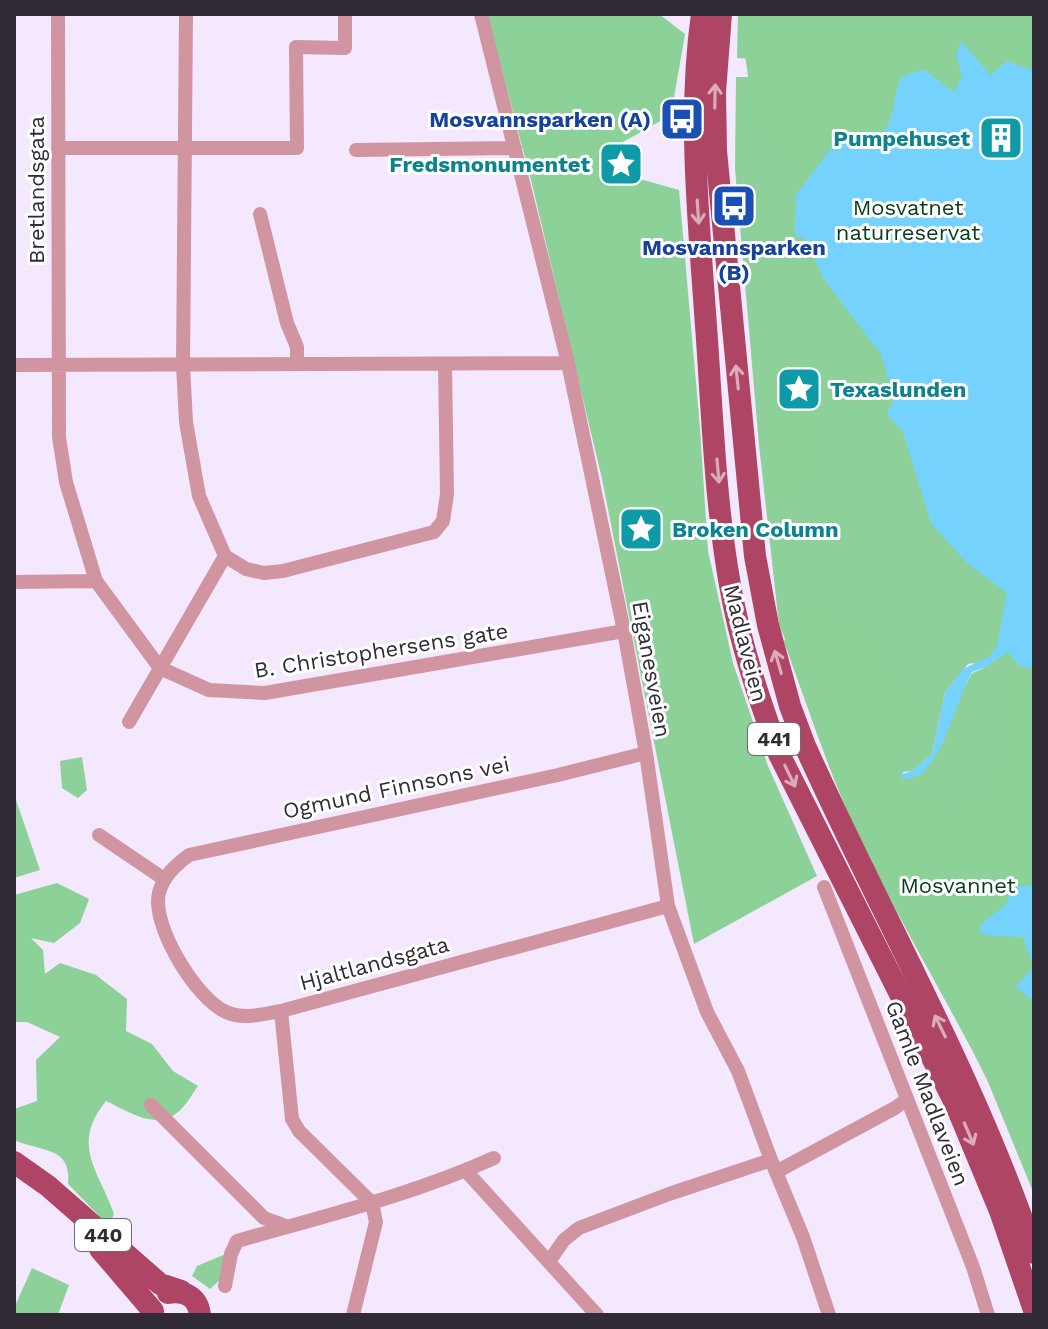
<svg xmlns="http://www.w3.org/2000/svg" width="1048" height="1329" viewBox="0 0 1048 1329" font-family="'Work Sans',sans-serif">
<rect width="100%" height="100%" fill="#f3e8fd"/>
<path fill="#8ed09a" fill-rule="evenodd" d="M1034,14V1194L988,1082L836,756L779,625L759,445L735,169L736,77H750L757,131L848,66L737,58L738,15ZM973,663L984,668L972,673L958,699L935,755L904,779L903,772L912,771L932,754L945,693L968,664Z
M82,757L87,790L78,798L62,788L60,761Z
M14,794L40,870L14,878Z
M228,1253L222,1278L210,1289L192,1276L197,1266Z
M32,1268L69,1285L58,1315H14V1308Z"/>
<path fill="#8bd198" d="M487,14H659L685,34L671,115L616,146L615,172L679,190L700,428L708,551L733,663L768,766L817,876L694,944L602,479L531,180Z
M739,14H1034V71L1007,61L990,75L961,41L956,54L962,76L954,92L900,78L890,120L876,144L836,142L815,170L756,131Z
M813,396L822,416L820,463L793,507L773,504L766,415L780,398Z
M817,606L865,634L911,697L931,712L926,737L890,762L900,788L927,797L941,806L956,808L993,792L1007,751L998,696L1008,674L1034,685V885L1008,902L983,923L991,936L1023,937L1034,967L1016,987L1034,1001V1185C986,1057 907,944 851,819C825,762 806,701 784,642L791,616Z
M57,883L89,899L80,923L54,943L31,938L43,950L45,974L60,963L96,975L127,999L126,1031L152,1044L173,1071L198,1086C192,1094 186,1106 178,1112C155,1131 128,1111 106,1101C70,1145 99,1171 114,1214L109,1226L68,1184C72,1146 41,1152 14,1140V1109L37,1101L36,1060L60,1037L27,1022H14V895Z"/>
<path fill="#75d2fd" d="M961,41L990,75L1007,61L1034,71V662L1029,669L1017,664L1008,652L986,667L972,672C957,700 946,747 926,769C920,776 913,778 904,779L899,775L912,771L932,754L945,693L963,669L990,656L997,646L1007,593L966,562L931,523L903,432L887,415L894,399L882,356L826,282L804,238L795,236C794,221 797,210 795,196L836,142L877,144L890,120L900,78L923,69L954,92L962,76L956,54Z
M1032,885H1034V1001L1015,987L1034,967L1023,937L991,936L978,932L983,923L1008,902V887Z"/>
<g fill="none" stroke-linecap="round" stroke-linejoin="round">
<path stroke="#d195a1" stroke-width="14" d="M58,14L59,437L66,482L96,581L160,668L209,690L265,693L624,631
M186,14L183,365L186,422L199,496L225,556L246,569L264,573L283,571L434,532L443,521L447,494L445,364
M481,14L568,363L624,631L646,753L668,906L707,1012L738,1071L771,1160L803,1237L829,1315
M58,148H297L296,47L345,48V14
M356,150L515,148
M260,214L287,323L297,347V364
M14,365L568,363
M14,582L96,581
M129,722L225,556
M646,753L558,775L189,855C176,865 163,876 159,893C151,925 196,999 226,1012C244,1020 263,1014 281,1011L668,906
M99,835L164,879
M824,887L973,1267L988,1315
M281,1011L292,1119L299,1131L372,1203L376,1222L353,1315
M151,1105L264,1218L286,1226
M466,1171L597,1315
M776,1172L895,1108L907,1099
M550,1260L564,1240L579,1228L669,1194L771,1160
M225,1286L231,1254L237,1241C324,1216 412,1195 494,1158"/>
<path stroke="#af4564" stroke-width="22" d="M702,14C688,113 698,212 705,312C712,402 714,495 730,585C740,643 759,699 779,754L956,1105L1000,1211L1034,1310
M721,14L715,92L716,151L755,556L768,625L790,706L805,746C881,915 975,1077 1034,1253
M14,1162L48,1186L160,1284L181,1291
M100,1249L153,1311
M168,1293C185,1290 198,1297 200,1315"/>
</g>
<defs><path id="oneway-shaft" d="M-6 0H5M1.5-3L5.5 0L1.5 3" fill="none" stroke-width="1.6" stroke-linecap="round" stroke-linejoin="round" transform="scale(2)"/></defs>
<g stroke="#dbabb9">
<use href="#oneway-shaft" transform="translate(715 96) rotate(-89)"/>
<use href="#oneway-shaft" transform="translate(698 212) rotate(86)"/>
<use href="#oneway-shaft" transform="translate(737 377) rotate(-96)"/>
<use href="#oneway-shaft" transform="translate(718 471) rotate(85)"/>
<use href="#oneway-shaft" transform="translate(778 662) rotate(-106)"/>
<use href="#oneway-shaft" transform="translate(790 776) rotate(64)"/>
<use href="#oneway-shaft" transform="translate(940 1026) rotate(-116)"/>
<use href="#oneway-shaft" transform="translate(969 1134) rotate(67)"/>
</g>
<defs>
<g id="bus-square" transform="scale(2.3)"><rect x="-9" y="-9" width="18" height="18" rx="4" fill="#1a4fb4" stroke="#fff"/><path d="M-5-6H5V4H4V6H2V4H-2V6H-4V4H-5ZM-3.5-4V0h7V-4ZM-3.5 1.2v1.5H-2V1.2ZM2 1.2v1.5H3.5V1.2Z" fill="#fff"/></g>
<g id="building-square" transform="scale(2.3)"><rect x="-9" y="-9" width="18" height="18" rx="4" fill="#0f9aa8" stroke="#fff"/><path d="M-4-6H4V6H1V3H-1V6H-4ZM-2.5-4.3h1.7v1.8h-1.7ZM.8-4.3h1.7v1.8H.8ZM-2.5-1h1.7V.8h-1.7ZM.8-1h1.7V.8H.8Z" fill="#fff"/></g>
<g id="sight-square" transform="scale(2.3)"><rect x="-9" y="-9" width="18" height="18" rx="4" fill="#0f9aa8" stroke="#fff"/><path d="M0-6L1.8-2.2L6-1.7L2.9 1.2L3.7 5.4L0 3.3L-3.7 5.4L-2.9 1.2L-6-1.7L-1.8-2.2Z" fill="#fff"/></g>
</defs>
<g fill-rule="evenodd">
<use href="#bus-square" x="682" y="119"/>
<use href="#building-square" x="1001" y="138"/>
<use href="#sight-square" x="621" y="164"/>
<use href="#bus-square" x="734" y="206"/>
<use href="#sight-square" x="799" y="389"/>
<use href="#sight-square" x="641" y="529"/>
</g>
<g text-anchor="middle" stroke-width="6" stroke-linejoin="round" paint-order="stroke">
<g fill="#fff" stroke="#6e6b72" stroke-width="2">
<rect x="748" y="723" width="52" height="32" rx="6"/>
<rect x="75" y="1219" width="56" height="32" rx="6"/>
</g>
<g font-size="20" font-weight="bold" fill="#302b35">
<text x="774" y="746">441</text>
<text x="103" y="1242">440</text>
</g>
<g font-size="22" font-weight="bold" fill="#164399" stroke="#fff" text-anchor="end">
<text x="651" y="127">Mosvannsparken (A)</text>
<text x="734" y="255" text-anchor="middle">Mosvannsparken<tspan x="734" dy="25">(B)</tspan></text>
</g>
<g font-size="22" font-weight="bold" fill="#0d838f" stroke="#fff" text-anchor="end">
<text x="970" y="146">Pumpehuset</text>
<text x="590" y="172">Fredsmonumentet</text>
<text x="830" y="397" text-anchor="start">Texaslunden</text>
<text x="672" y="537" text-anchor="start">Broken Column</text>
</g>
<g font-size="22" fill="#302b35" stroke="#fff">
<text transform="translate(36 190) rotate(-90)" y="8">Bretlandsgata</text>
<text transform="translate(746 643) rotate(76)" y="8">Madlaveien</text>
<text transform="translate(381 650) rotate(-9)" y="8">B. Christophersens gate</text>
<text transform="translate(652 669) rotate(80)" y="8">Eiganesveien</text>
<text transform="translate(396 787) rotate(-12)" y="8">Ogmund Finnsons vei</text>
<text transform="translate(374 963) rotate(-15)" y="8">Hjaltlandsgata</text>
<text transform="translate(928 1093) rotate(69)" y="8">Gamle Madlaveien</text>
</g>
<g font-size="22" fill="#083d19" stroke="#fff">
<text x="908" y="215">Mosvatnet<tspan x="908" dy="25">naturreservat</tspan></text>
<text x="958" y="893">Mosvannet</text>
</g>
</g>
<rect width="1048" height="1329" fill="none" stroke="#302b35" stroke-width="32"/>
</svg>
